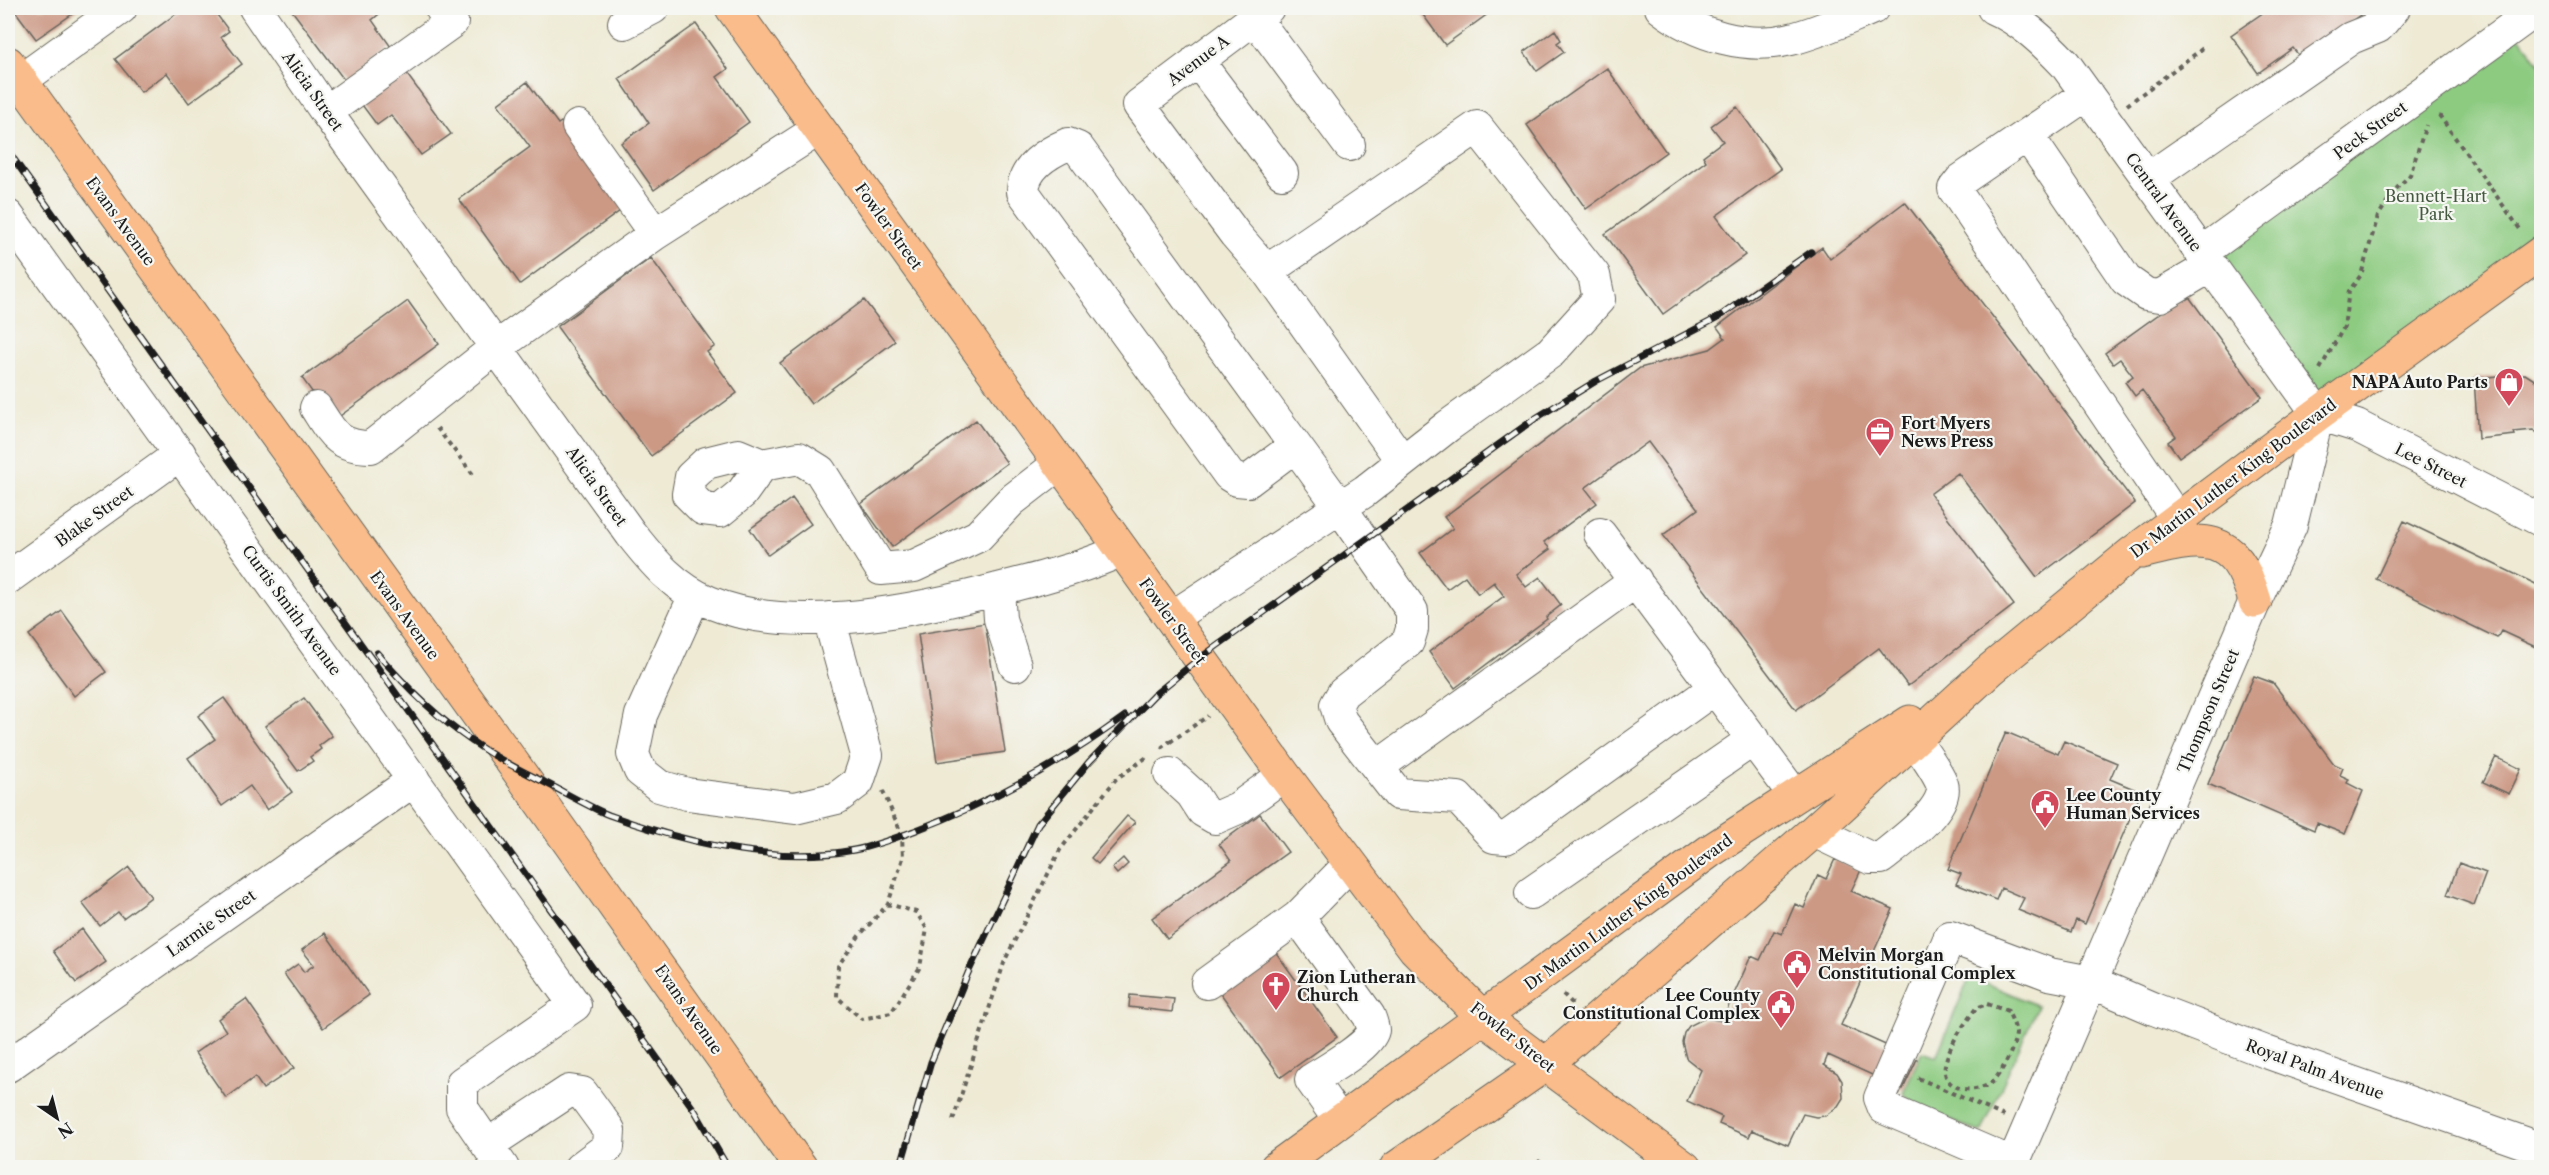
<svg xmlns="http://www.w3.org/2000/svg" width="2549" height="1175" viewBox="0 0 2549 1175" font-family="'Libre Caslon Text',serif">
<rect width="100%" height="100%" fill="#f6f6f2"/>
<filter id="ink" filterUnits="userSpaceOnUse"><feTurbulence type="fractalNoise" baseFrequency=".0167" numOctaves="2"/><feDisplacementMap in="SourceGraphic" scale="12" xChannelSelector="R" yChannelSelector="G"/><feConvolveMatrix kernelMatrix="1 2 1 2 8 2 1 2 1" color-interpolation-filters="sRGB"/></filter>
<filter id="wash" filterUnits="userSpaceOnUse"><feTurbulence type="fractalNoise" baseFrequency=".008" numOctaves="4" result="noise"/><feDisplacementMap in="SourceGraphic" scale="24" xChannelSelector="R" yChannelSelector="G"/><feGaussianBlur stdDeviation="1.35" result="paint"/><feColorMatrix in="noise" values="0 0 0 0 0 0 0 0 0 0 0 0 0 0 0 0 0 1.4 0 .05"/><feComposite in="paint" operator="in"/></filter>
<g filter="url(#wash)">
<rect width="100%" height="100%" fill="#eeead4"/>
<path fill="#8dcb81" stroke="#54744e" stroke-width="1.5" d="M2513,26L2541,66V252L2318,415L2202,252Z
M1970,976L2038,1006L1981,1133L1912,1102L1903,1093L1922,1052L1936,1057Z"/>
<g id="blocks">
<path fill="#cc9985" d="M13,8H81L36,39Z
M184,8H212L229,31L221,37L242,64L189,103L167,73L141,92L115,59Z
M290,8H375L379,14L372,20L391,47L345,81Z
M1418,8H1496L1445,45Z
M2265,8H2370L2300,57L2293,48L2258,73L2231,35L2267,10Z
M696,24L728,69L717,77L749,122L654,190L621,143L649,123L619,79Z
M1555,30L1561,40L1557,43L1564,52L1537,71L1524,52Z
M400,65L451,134L421,155L391,115L377,125L356,97Z
M1607,68L1666,152L1586,209L1527,125Z
M527,82L558,124L561,122L624,208L520,284L459,199L530,147L498,104Z
M1737,107L1781,169L1716,216L1745,255L1663,314L1605,234L1706,161L1703,156L1723,141L1711,126Z
M1905,202L2135,503L2037,577L1958,473L1930,494L2014,605L1908,686L1879,648L1796,710L1663,535L1698,509L1648,442L1585,488L1597,503L1544,542L1550,549L1516,574L1526,587L1540,577L1561,605L1546,617L1547,619L1455,688L1429,652L1504,596L1494,582L1478,594L1465,576L1447,589L1420,553L1453,528L1444,517L1640,368L1710,349L1725,338L1717,327L1822,247L1830,259Z
M651,258L715,346L707,352L737,393L651,456L557,327Z
M2187,294L2262,397L2179,457L2168,442L2176,436L2142,390L2135,396L2125,382L2133,376L2120,359L2113,364L2105,353Z
M864,300L895,341L811,404L780,363Z
M408,301L439,344L333,421L302,378Z
M2525,374L2542,385V436L2533,430L2514,432L2515,435L2478,439L2474,378Z
M976,420L1007,463L892,547L861,504Z
M792,498L811,524L768,555L750,529Z
M2404,521L2542,587V650L2501,631L2497,638L2376,579Z
M62,611L106,672L74,696L29,635Z
M985,623L1005,752L937,762L918,634Z
M2254,676L2273,683L2334,764L2343,768L2340,775L2349,779L2347,783L2363,791L2345,834L2317,823L2314,830L2208,784Z
M224,698L292,792L267,810L250,786L222,806L188,758L215,739L198,716Z
M304,698L332,736L319,746L321,749L310,757L313,761L298,771L265,726Z
M2006,732L2058,754L2064,741L2117,763L2110,779L2141,792L2085,924L2076,920L2071,932L2018,910L2024,898L2001,888L1996,900L1956,884L1961,874L1948,869Z
M2496,757L2521,769L2509,794L2483,782Z
M1260,814L1288,852L1167,939L1152,918L1231,861L1219,844Z
M1127,816L1135,822L1098,864L1091,858Z
M1123,858L1128,864L1117,874L1112,868Z
M1835,859L1861,870L1851,891L1893,909L1841,1025L1917,1059L1903,1089L1828,1055L1824,1065L1837,1073L1842,1081L1843,1098L1838,1106L1825,1116L1816,1117L1803,1114L1788,1145L1752,1130L1749,1137L1719,1124L1722,1117L1687,1101L1701,1070L1686,1058L1682,1042L1684,1033L1689,1026L1705,1018L1722,1021L1751,956L1760,960L1774,931L1782,934L1795,904L1804,908L1818,875L1826,879Z
M2459,863L2486,873L2474,905L2447,895Z
M129,867L151,897L123,918L118,912L100,926L82,903Z
M82,929L106,962L76,983L53,951Z
M325,933L369,995L323,1028L284,974L298,964L304,972L314,965L302,950Z
M1272,947L1337,1037L1281,1077L1216,987Z
M1130,995L1174,999L1172,1012L1129,1007Z
M246,999L294,1068L263,1089L255,1077L226,1098L195,1053L226,1031L218,1019Z
M1539,1160L1550,1168H1533Z"/>
</g>
</g>
<g filter="url(#ink)">
<use href="#blocks" fill-opacity="0" stroke="#66645c" stroke-width="1.5"/>
<g fill="none" stroke-linecap="round" stroke-linejoin="round">
<g stroke="#66645c" stroke-width="34">
<path id="minor" d="M255,8L326,112L631,534C653,562 675,588 709,602C795,638 923,609 1010,586C1048,576 1085,567 1122,550
M1661,8C1696,35 1747,50 1791,39C1820,32 1846,19 1873,8
M1993,8C2021,20 2044,42 2065,64L2318,414
M1255,18L1349,145
M624,23L653,8
M1197,60L1282,173
M20,81L121,8
M2087,94L1961,180L1954,189L2177,519
M326,112L452,22L441,8
M578,126L655,234
M2028,136L2126,280L2146,294L2160,296L2211,266
M2148,179L2351,38L2378,27L2394,8
M8,216L575,1005L462,1083V1108L503,1168
M2201,253L2539,8
M1267,271L1402,461
M316,408C332,433 338,447 371,447L497,347L655,234L819,129
M2318,414L2357,426L2542,521
M1295,446L1248,481L1237,480L1229,475L1023,192C1023,167 1047,153 1068,144L1078,148L1340,507L1412,611V629L1408,642L1343,693L1336,705L1341,721L1398,794L1458,798L1494,837L1506,838L1715,688
M762,465L742,493L720,511L703,509L688,494L691,477L706,463L738,455L762,465L799,458L820,471L881,569L914,566L978,536L1011,501L1060,463
M1600,534L1795,796
M8,578L180,454
M998,589L1000,619L1015,665
M695,595L641,715L633,754L640,771L659,786L687,794L795,808L837,798L858,782L867,755L829,618
M1171,618L1365,491L1448,426L1551,352L1599,299L1594,275L1477,127L1267,271L1235,234L1139,105L1268,8
M1377,767L1636,581
M1170,774L1192,794L1203,811L1215,818L1238,808L1284,775
M1814,831L1870,858H1881C1898,844 1950,808 1942,784C1936,769 1923,753 1914,739
M1531,893L1754,739
M1207,983L1298,917
M8,1066L414,780
M1340,1121L1311,1080C1325,1071 1370,1046 1373,1030C1373,1026 1371,1021 1369,1016L1298,917L1350,864
M487,1145L569,1091L582,1093L609,1130L608,1147L580,1168
M2012,1163L1884,1108L1880,1098L1950,937L2049,974L2091,982L2154,1009L2266,1052L2542,1149
M2011,1168L2255,601L2291,525L2318,414"/>
</g>
<g stroke="#66645c" stroke-width="35">
<path id="major" d="M732,8L1284,775L1415,949L1483,1018L1685,1168
M8,63L517,769L801,1168
M2141,552C2203,536 2235,531 2255,601
M1276,1168L1710,851L1910,722
M1396,1168L1546,1064L1814,831L1990,670L2131,554L2318,414L2542,252"/>
</g>
<path stroke="#66645c" stroke-width="4" stroke-dasharray="4.5 4.5" stroke-linecap="butt" d="M2127,105L2206,46
M2439,115L2522,232
M2320,369L2344,327L2349,291L2361,275L2378,216L2397,188L2410,175L2426,125
M437,428L475,477
M1170,742L1208,716
M1161,748L1170,741
M883,791L902,835L903,858L888,904L859,936L838,966L837,997L862,1019L891,1013L920,967L927,929L916,912L888,904
M1563,994L1573,1004
M1987,1004L2008,1011C2011,1018 2015,1026 2016,1033C2016,1045 2001,1075 1992,1082C1976,1095 1941,1092 1945,1065C1949,1044 1964,1025 1976,1008Z
M1918,1078L2004,1116
M953,1120L1005,960L1060,850L1116,779L1147,757"/>
<use href="#minor" stroke="#fff" stroke-width="32"/>
<use href="#major" stroke="#f9bc8a" stroke-width="33"/>
<g stroke="#1c1c1c" stroke-width="7">
<path id="rail" d="M8,151L695,1111L728,1168
M377,653C406,687 436,717 473,742C495,758 520,770 544,782C566,793 587,806 609,815C683,842 775,865 854,850C874,846 895,838 914,831C989,803 1060,764 1125,716
M900,1168L931,1062L968,973L1038,824L1089,762L1154,695L1200,658L1536,418L1596,381L1717,318L1811,252"/>
</g>
<use href="#rail" stroke="#f6f6f2" stroke-width="4.5" stroke-dasharray="14" stroke-linecap="butt"/>
</g>
</g>
<defs>
<g id="shop-pin" transform="scale(1.5)"><path d="M0 17L-7.5 6A9.5 9.5 0 1 1 7.5 6Z" fill="#d1495b" stroke="#f6f6f2"/><path d="M-5-2.5h2.3a2.7 3.5 0 0 1 5.4 0H5L5.5 6h-11ZM-1.5-2.5h3a1.5 2.3 0 0 0-3 0Z" fill="#fff"/></g>
<g id="office-pin" transform="scale(1.5)"><path d="M0 17L-7.5 6A9.5 9.5 0 1 1 7.5 6Z" fill="#d1495b" stroke="#f6f6f2"/><path d="M-6-3h4V-5.5h4V-3h4V5H-6ZM-1-4.5V-3h2v-1.5ZM-6 0V1H6V0Z" fill="#fff"/></g>
<g id="civic-pin" transform="scale(1.5)"><path d="M0 17L-7.5 6A9.5 9.5 0 1 1 7.5 6Z" fill="#d1495b" stroke="#f6f6f2"/><path d="M-.6-6.5H3V-4.5H.6V-3L4-1V1h2V6H-6V1h2V-1L-.6-3ZM-1.2 2.5V6h2.4V2.5Z" fill="#fff"/></g>
<g id="church-pin" transform="scale(1.5)"><path d="M0 17L-7.5 6A9.5 9.5 0 1 1 7.5 6Z" fill="#d1495b" stroke="#f6f6f2"/><path d="M-1.2-6h2.4v3.5h3.3v2.4h-3.3V6h-2.4V-.1h-3.3v-2.4h3.3Z" fill="#fff"/></g>
</defs>
<g fill-rule="evenodd">
<use href="#shop-pin" x="2509" y="382"/>
<use href="#office-pin" x="1880" y="432"/>
<use href="#civic-pin" x="2045" y="804"/>
<use href="#civic-pin" x="1797" y="964"/>
<use href="#church-pin" x="1276" y="986"/>
<use href="#civic-pin" x="1781" y="1004"/>
</g>
<g text-anchor="middle" stroke-width="4.5" stroke-linejoin="round" paint-order="stroke">
<g font-size="16" fill="#1c1c1c" stroke="#f6f6f2">
<text transform="translate(1198 60) rotate(-37)" y="6">Avenue A</text>
<text transform="translate(313 91) rotate(55)" y="6">Alicia Street</text>
<text transform="translate(2370 130) rotate(-36)" y="6">Peck Street</text>
<text transform="translate(2164 202) rotate(54)" y="6">Central Avenue</text>
<text transform="translate(121 221) rotate(54)" y="6">Evans Avenue</text>
<text transform="translate(889 226) rotate(54)" y="6">Fowler Street</text>
<text transform="translate(2431 465) rotate(27)" y="6">Lee Street</text>
<text transform="translate(2233 478) rotate(-37)" y="6">Dr Martin Luther King Boulevard</text>
<text transform="translate(597 486) rotate(55)" y="6">Alicia Street</text>
<text transform="translate(94 516) rotate(-36)" y="6">Blake Street</text>
<text transform="translate(292 610) rotate(54)" y="6">Curtis Smith Avenue</text>
<text transform="translate(405 615) rotate(54)" y="6">Evans Avenue</text>
<text transform="translate(1173 621) rotate(54)" y="6">Fowler Street</text>
<text transform="translate(2208 711) rotate(-67)" y="6">Thompson Street</text>
<text transform="translate(1628 912) rotate(-36)" y="6">Dr Martin Luther King Boulevard</text>
<text transform="translate(211 923) rotate(-35)" y="6">Larmie Street</text>
<text transform="translate(689 1009) rotate(55)" y="6">Evans Avenue</text>
<text transform="translate(1513 1037) rotate(38)" y="6">Fowler Street</text>
<text transform="translate(2315 1069) rotate(20)" y="6">Royal Palm Avenue</text>
</g>
<g font-size="16" fill="#44593f" stroke="#f6f6f2">
<text x="2436" y="202">Bennett-Hart<tspan x="2436" dy="18">Park</tspan></text>
</g>
<g font-size="16" font-weight="bold" fill="#1c1c1c" stroke="#f6f6f2" text-anchor="start">
<text x="2488" y="388" text-anchor="end">NAPA Auto Parts</text>
<text x="1901" y="429">Fort Myers<tspan x="1901" dy="18">News Press</tspan></text>
<text x="2066" y="801">Lee County<tspan x="2066" dy="18">Human Services</tspan></text>
<text x="1818" y="961">Melvin Morgan<tspan x="1818" dy="18">Constitutional Complex</tspan></text>
<text x="1297" y="983">Zion Lutheran<tspan x="1297" dy="18">Church</tspan></text>
<text x="1760" y="1001" text-anchor="end">Lee County<tspan x="1760" dy="18">Constitutional Complex</tspan></text>
</g>
</g>
<rect width="2549" height="1175" fill="none" stroke="#f6f6f2" stroke-width="30"/>
<g transform="translate(57 1118) rotate(145)" stroke="#f6f6f2" stroke-width="4.5" paint-order="stroke">
<path d="M0-4.5L10 22L0 15L-10 22Z" fill="#1c1c1c"/>
<text y="-9" font-size="16" font-weight="bold" text-anchor="middle" fill="#1c1c1c">N</text>
</g>
</svg>
